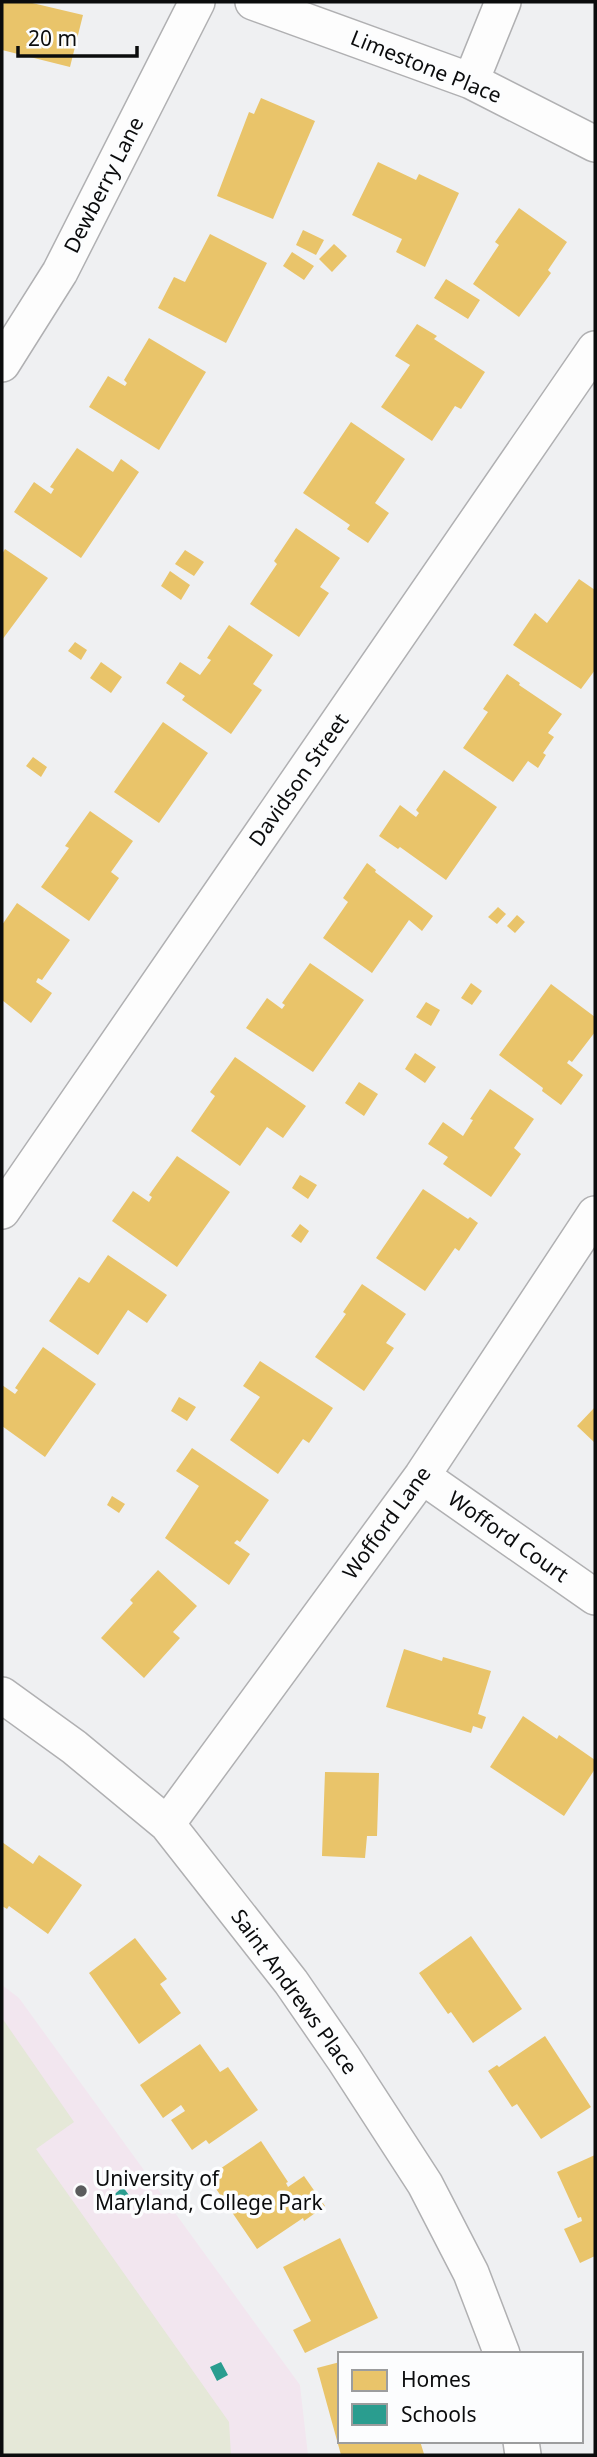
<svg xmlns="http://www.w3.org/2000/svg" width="597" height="2457" viewBox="0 0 597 2457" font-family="'Noto Sans',sans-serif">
<rect width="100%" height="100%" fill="#eff0f2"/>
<path fill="#f2e6ef" d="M2,1985L19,1998L300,2385L308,2455H2Z"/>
<path fill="#e5e8d8" d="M2,2018L74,2122L36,2149L229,2422L231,2455H2Z"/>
<path fill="#e9c46a" d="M2,2H28L83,15L70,67L2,50Z
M261,98L315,121L273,219L217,196L249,112L254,114Z
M378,162L416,180L419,174L459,193L425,267L396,252L402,239L352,215Z
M519,208L567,242L548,270L551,273L519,317L473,284L499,245L495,242Z
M303,230L324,240L316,255L296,245Z
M210,234L267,263L226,343L158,308L174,277L185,282Z
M334,244L347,256L332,272L319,259Z
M292,252L314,266L304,280L283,266Z
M446,279L480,300L468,319L434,298Z
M417,324L437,336L434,339L485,372L461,409L455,406L432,441L381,407L410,365L395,356Z
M149,338L206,372L159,450L89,407L108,376L125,386L127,383L124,380Z
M351,422L405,459L375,503L389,513L368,543L347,529L350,525L303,493Z
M77,448L113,472L121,459L139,472L81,558L14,512L34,482L51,494L54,489L50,487Z
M296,528L340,558L320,587L329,593L299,637L250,604L277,564L274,561Z
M5,549L48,578L2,640V554Z
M185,550L204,562L194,576L175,564Z
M170,571L190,585L181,600L161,586Z
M579,579L595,590V670L581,689L513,645L535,613L547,623Z
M229,625L273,655L253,684L262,690L231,734L182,700L185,696L166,683L180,662L200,675L211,660L207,658Z
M75,642L87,650L81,660L68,651Z
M101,662L122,677L111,693L90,678Z
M507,674L520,683L519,685L562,714L548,733L554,737L543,753L546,755L538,768L528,761L513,782L463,748L488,712L483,709Z
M163,722L208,753L159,823L114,792Z
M33,757L47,767L41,777L26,766Z
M444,770L497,807L446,880L400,847L398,849L379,836L400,805L416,817L419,813L416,810Z
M90,811L133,841L111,872L119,878L89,921L41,887L69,848L65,846Z
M367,863L376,870L375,872L433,916L422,931L409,920L372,973L323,938L348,902L343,898Z
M17,903L70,940L42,980L38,978L36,982L52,993L31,1023L2,1000V925Z
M498,907L506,914L497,924L488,917Z
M517,915L525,922L515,933L507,926Z
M310,963L364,1000L313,1072L246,1028L267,998L282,1009L285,1005L282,1003Z
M471,983L482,991L472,1005L461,998Z
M551,984L595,1017V1032L572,1062L569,1060L567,1063L583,1075L561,1105L542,1091L543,1088L499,1055Z
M426,1002L440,1010L431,1026L416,1017Z
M415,1053L436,1067L425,1083L405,1069Z
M235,1057L306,1106L283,1138L267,1127L240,1166L191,1131L215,1096L210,1092Z
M359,1082L378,1094L364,1116L345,1103Z
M490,1089L534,1119L514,1148L521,1154L491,1197L443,1164L448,1157L428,1144L443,1122L463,1136L473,1120L470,1119Z
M177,1156L230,1192L177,1267L112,1221L133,1191L149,1202L152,1197L149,1195Z
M300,1175L317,1185L308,1199L292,1188Z
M423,1189L468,1219L470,1217L478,1223L459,1251L455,1248L425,1291L376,1258Z
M300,1224L309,1231L301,1243L291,1236Z
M108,1255L167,1295L147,1323L128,1310L98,1355L49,1321L79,1277L89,1283Z
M362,1284L406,1314L386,1343L394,1348L364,1391L315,1357L346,1314L343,1312Z
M43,1347L96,1384L45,1457L2,1426V1385L15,1394L18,1390L15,1388Z
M260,1361L333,1408L309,1443L303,1439L278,1474L230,1440L260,1397L243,1386Z
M179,1397L196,1407L187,1421L171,1411Z
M595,1407V1443L577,1426Z
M192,1448L269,1500L240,1542L237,1540L234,1543L250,1554L229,1585L165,1538L199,1486L176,1471Z
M112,1496L125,1504L119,1513L107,1505Z
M158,1570L197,1606L173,1632L180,1638L144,1678L101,1638L133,1603L130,1600Z
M404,1649L442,1661L443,1657L491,1671L478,1714L486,1717L482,1729L473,1726L471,1733L386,1707Z
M523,1716L557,1739L559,1735L595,1760V1769L564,1816L490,1767Z
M325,1772L379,1773L377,1836H367L365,1858L322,1856Z
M2,1842L33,1864L39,1855L82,1885L48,1934L9,1906L7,1909L2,1906Z
M471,1936L522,2009L473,2043L451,2012L448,2014L419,1973Z
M135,1938L167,1979L160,1984L181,2013L139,2044L89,1973Z
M545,2036L591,2107L541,2139L517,2104L512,2107L488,2071L497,2065L499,2067Z
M200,2044L220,2072L228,2067L258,2110L209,2144L206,2140L192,2150L171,2120L185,2111L181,2105L163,2118L140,2085Z
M261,2141L288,2182L286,2183L288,2187L304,2176L325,2206L304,2221L303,2218L257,2249L208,2177Z
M595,2155V2256L580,2263L564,2229L582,2221L581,2217L578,2218L557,2172Z
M340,2238L378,2318L305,2353L293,2330L311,2321L283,2267Z
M340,2362V2441H420L424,2454L341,2455L317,2368Z"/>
<path fill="#2a9d8f" d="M123,2187L134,2202L121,2212L110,2198Z
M221,2362L228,2375L217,2381L210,2367Z"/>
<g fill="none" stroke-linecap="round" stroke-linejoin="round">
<g stroke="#b0b0b2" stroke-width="38">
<path id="street" d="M253,2L471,81L595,144
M471,81L503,2
M2,364L60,272L197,2
M2,1211L595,349
M422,1476L595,1597
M2,1695L74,1747L167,1824L291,1982L344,2059L425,2184L471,2273L502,2354
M167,1824L422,1476L595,1214
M521,2441L523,2455"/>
</g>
<use href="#street" stroke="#fdfdfd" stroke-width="35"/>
</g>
<circle fill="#5b5c5d" stroke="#fcfdfe" stroke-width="2.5" cx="81" cy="2191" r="7"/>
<g text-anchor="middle" stroke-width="7" stroke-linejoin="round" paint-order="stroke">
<g font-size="21" fill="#0b0c0d" stroke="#fcfdfe">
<text transform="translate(426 67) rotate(22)" y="7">Limestone Place</text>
<text transform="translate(104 185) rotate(-63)" y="7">Dewberry Lane</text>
<text transform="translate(299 780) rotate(-55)" y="7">Davidson Street</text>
<text transform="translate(387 1523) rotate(-54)" y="7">Wofford Lane</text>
<text transform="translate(508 1537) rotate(35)" y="7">Wofford Court</text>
<text transform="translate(294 1992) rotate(54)" y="7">Saint Andrews Place</text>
</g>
<g font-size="21" fill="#0b0c0d" stroke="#fcfdfe" text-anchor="start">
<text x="95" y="2186">University of<tspan x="95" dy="24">Maryland, College Park</tspan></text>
</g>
</g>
<rect width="597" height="2457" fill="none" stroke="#0b0c0d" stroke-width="7"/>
<rect x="338" y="2352" width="245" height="91" fill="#fcfdfe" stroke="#9c9d9e" stroke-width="2"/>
<rect x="352" y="2370" width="35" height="21" fill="#e9c46a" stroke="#9c9d9e" stroke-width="2"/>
<text x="401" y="2387" font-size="21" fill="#0b0c0d">Homes</text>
<rect x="352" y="2404" width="35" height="21" fill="#2a9d8f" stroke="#9c9d9e" stroke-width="2"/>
<text x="401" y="2422" font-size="21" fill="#0b0c0d">Schools</text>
<path d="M18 46v10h119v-10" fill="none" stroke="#0b0c0d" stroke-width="3.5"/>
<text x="28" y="46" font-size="21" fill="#0b0c0d" stroke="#fcfdfe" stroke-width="5" paint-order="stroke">20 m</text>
</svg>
